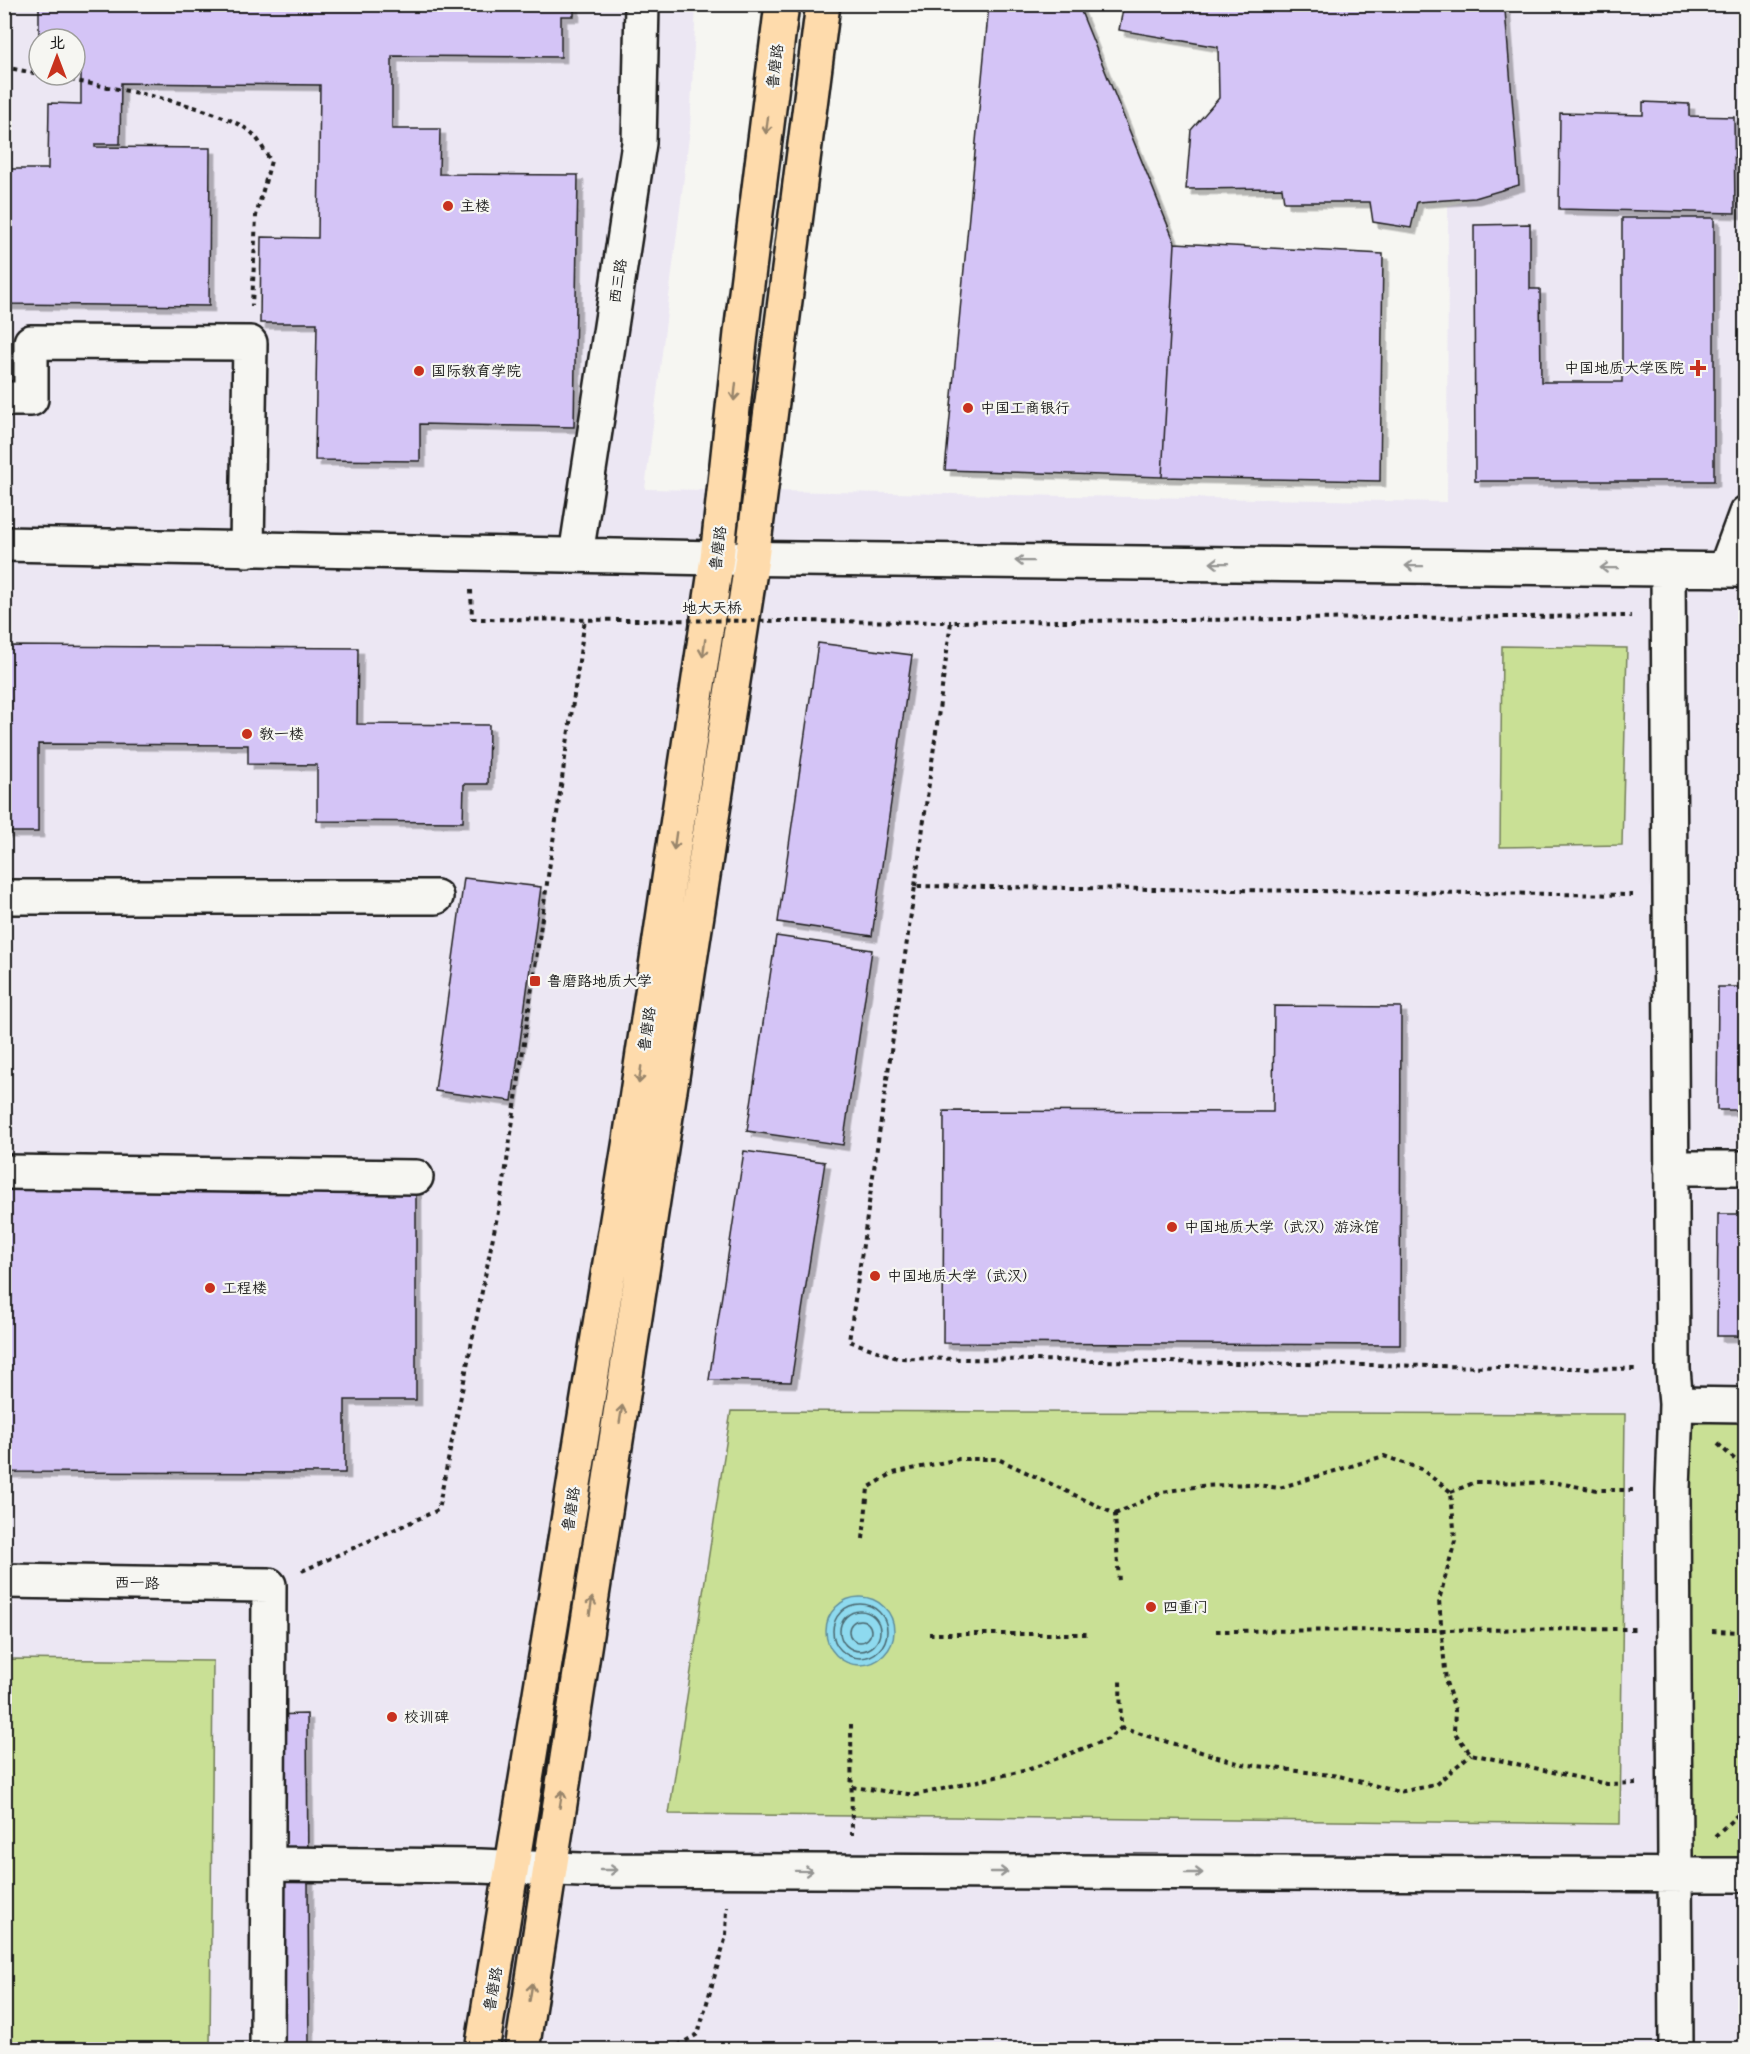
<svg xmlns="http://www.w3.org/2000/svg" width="1750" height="2054" viewBox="0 0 1750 2054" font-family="'Shantell Sans','LXGW WenKai TC',sans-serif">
<defs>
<filter id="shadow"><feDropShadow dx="5.5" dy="5.5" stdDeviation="0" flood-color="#0004"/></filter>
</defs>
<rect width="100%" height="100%" fill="#f6f6f2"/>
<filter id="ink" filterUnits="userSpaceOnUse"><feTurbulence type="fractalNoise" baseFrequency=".0167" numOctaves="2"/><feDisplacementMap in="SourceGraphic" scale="12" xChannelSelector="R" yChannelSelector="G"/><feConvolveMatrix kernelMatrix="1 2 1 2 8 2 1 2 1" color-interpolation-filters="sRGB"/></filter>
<g filter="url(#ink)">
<path fill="#ece7f3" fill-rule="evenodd" d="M5,5H696L690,129L645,489L1447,502L1448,206L1519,185L1504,5H1745V2049L5,2050ZM39,39H75V75H39Z"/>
<path fill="#c9e095" stroke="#727e58" stroke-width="1.5" d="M1502,646L1627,648L1622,845L1500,847Z
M1676,1404L1745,1405V1875L1676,1873Z
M731,1411L1625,1414L1620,1824L669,1814Z
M5,1659L213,1661L210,2049H5Z"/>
<path fill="#8edaef" stroke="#608e9b" stroke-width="1.5" d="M826 1631a34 34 0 1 1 68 0a34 34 0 1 1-68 0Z"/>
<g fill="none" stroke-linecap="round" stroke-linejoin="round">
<path stroke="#4a6870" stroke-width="1.5" d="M833 1631a27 27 0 1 1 54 0a27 27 0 1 1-54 0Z
M840 1631a20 20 0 1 1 40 0a20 20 0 1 1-40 0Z
M849 1631a11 11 0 1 1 22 0a11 11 0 1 1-22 0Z"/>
</g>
<path fill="#d4c4f6" stroke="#1c1c1c" stroke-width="1.5" filter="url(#shadow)" d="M39,4H574V16H561V57L392,56V129H440L439,174L578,175L574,427L420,424V461L315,460L317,323H260L261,237L318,238L320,85L121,83L120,144H95V147L210,148L209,306L4,304V169H48L49,103L81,104V59H75V39H39V59Z
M989,4H1078L1175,243L1162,477L945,470Z
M1124,4H1490L1505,10L1519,185L1475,198L1417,202L1411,228L1373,222L1370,202H1284L1282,188L1186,189L1191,130L1219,98L1218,47L1119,30Z
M1643,102L1689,104V116L1734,117L1735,213L1559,209L1560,113L1643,115Z
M1622,218H1714V481H1475L1474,225L1530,224V289H1540L1541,382H1622Z
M1175,243L1383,254L1380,481L1162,477Z
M818,643L912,655L872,936L778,922Z
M4,646L358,648L357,724L489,725L488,784H464L463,822L317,821V765L248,764V745L38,744V832H4Z
M464,878L541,887L512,1101L435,1091Z
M776,936L872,950L843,1145L747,1131Z
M1718,987H1746V1110H1717Z
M1274,1006L1401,1007L1400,1345L943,1343L944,1111L1273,1112Z
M744,1151L825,1162L791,1382L709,1380Z
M4,1177H416V1400H345V1473L4,1472Z
M1718,1214H1746V1336H1717Z
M307,1714L309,2050H267L265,1715Z"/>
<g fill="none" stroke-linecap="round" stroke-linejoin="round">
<g stroke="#1c1c1c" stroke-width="38">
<path id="minor" d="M4,399H31V342L250,343L247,550
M4,544L717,558L1746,570
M576,555L639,143L642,4
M1668,569L1673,1369L1676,1404L1673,1490L1676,2050
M1725,570L1746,513
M4,897H436
M1671,1168H1746
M4,1172L416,1177
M1676,1404L1746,1405
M4,1581L269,1585L267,2050
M268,1864L480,1866L581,1870L1746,1875"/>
</g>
<g stroke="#1c1c1c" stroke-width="38">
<path id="major" d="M482,2050L630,1140L717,558L741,333L782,4
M522,2050L752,558L823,4"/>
</g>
<path stroke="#1c1c1c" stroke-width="4" stroke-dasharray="4.5 4.5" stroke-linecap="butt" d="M4,67L39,74
M44,75C92,85 219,103 253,134C260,141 265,153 271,161L256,216L252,306
M471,590L472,619
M915,886L951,622L1631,616
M1633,895L915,886L849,1341L897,1358L1635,1369
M1718,1444L1746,1470
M1451,1492L1476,1482L1557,1483L1597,1490H1636
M1115,1514L1162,1492L1201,1486L1250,1484L1279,1488L1384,1456L1421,1469L1451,1492L1455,1541L1439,1600L1446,1682L1455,1710L1454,1732L1471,1754L1607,1784L1638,1783
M863,1539L868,1488L893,1473L959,1459H998L1115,1514L1119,1583
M302,1571L438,1510L504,1182L585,619
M1216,1631L1635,1629
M1712,1631L1746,1632
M929,1634H1087
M851,1724L852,1835
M1121,1728L1241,1764L1339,1776L1399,1792L1435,1785L1471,1754
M852,1787L916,1795L1027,1770L1108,1739L1121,1728L1120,1679
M1715,1836L1746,1807
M670,2050L698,2034L726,1936L727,1907"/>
<use href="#minor" stroke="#f6f6f2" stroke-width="33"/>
<use href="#major" stroke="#fedbac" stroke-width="33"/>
<path stroke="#1c1c1c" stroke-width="4" stroke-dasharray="4.5 4.5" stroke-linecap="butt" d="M472,619L951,622"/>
</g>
<defs><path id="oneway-shaft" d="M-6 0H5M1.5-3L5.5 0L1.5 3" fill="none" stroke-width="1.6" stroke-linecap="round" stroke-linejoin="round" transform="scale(1.5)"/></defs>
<g stroke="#98856b">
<use href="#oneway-shaft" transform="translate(767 125) rotate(97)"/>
<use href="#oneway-shaft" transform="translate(735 392) rotate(96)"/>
<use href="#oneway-shaft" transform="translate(704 648) rotate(98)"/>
<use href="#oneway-shaft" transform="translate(675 841) rotate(98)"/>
<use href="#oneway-shaft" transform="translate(640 1075) rotate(98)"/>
<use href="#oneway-shaft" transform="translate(621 1414) rotate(-81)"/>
<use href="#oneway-shaft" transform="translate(591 1606) rotate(-81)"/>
<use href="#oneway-shaft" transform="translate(561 1799) rotate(-81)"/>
<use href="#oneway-shaft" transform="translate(531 1992) rotate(-81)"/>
</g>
<g stroke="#949492">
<use href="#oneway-shaft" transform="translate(1024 561) rotate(-179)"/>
<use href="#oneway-shaft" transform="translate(1219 563) rotate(-179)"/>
<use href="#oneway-shaft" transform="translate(1414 566) rotate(-179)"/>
<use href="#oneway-shaft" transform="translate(1609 568) rotate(-179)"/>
<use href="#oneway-shaft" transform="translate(609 1870)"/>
<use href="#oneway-shaft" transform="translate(804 1871) rotate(1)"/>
<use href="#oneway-shaft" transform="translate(999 1872)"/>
<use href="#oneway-shaft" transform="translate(1194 1873)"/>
</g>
</g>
<g fill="#c8321e" stroke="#f6f6f2" stroke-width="2">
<circle cx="448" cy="206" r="6"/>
<path d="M1695 359h6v6h6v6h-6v6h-6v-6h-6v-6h6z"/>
<circle cx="419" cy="371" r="6"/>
<circle cx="968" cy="408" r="6"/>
<circle cx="247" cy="734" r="6"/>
<rect x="529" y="975" width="12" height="12" rx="3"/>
<circle cx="1172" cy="1227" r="6"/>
<circle cx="875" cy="1276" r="6"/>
<circle cx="210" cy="1288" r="6"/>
<circle cx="1151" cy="1607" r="6"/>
<circle cx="392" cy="1717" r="6"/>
</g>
<g text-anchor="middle" stroke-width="4.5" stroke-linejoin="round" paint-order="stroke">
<g font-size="15" fill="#1c1c1c" stroke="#f6f6f2">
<text transform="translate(775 66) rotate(-83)" y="5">鲁磨路</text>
<text transform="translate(618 281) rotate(-81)" y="5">西三路</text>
<text transform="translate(718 548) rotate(-83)" y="5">鲁磨路</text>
<text x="712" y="613">地大天桥</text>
<text transform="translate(647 1029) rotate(-82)" y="5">鲁磨路</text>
<text transform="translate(571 1509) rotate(-81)" y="5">鲁磨路</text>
<text transform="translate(137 1583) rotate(1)" y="5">西一路</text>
<text transform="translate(493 1989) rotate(-80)" y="5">鲁磨路</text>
</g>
<g font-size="15" fill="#1c1c1c" stroke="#f6f6f2" text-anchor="start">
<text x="460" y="211">主楼</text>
<text x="1684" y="373" text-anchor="end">中国地质大学医院</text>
<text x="431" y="376">国际教育学院</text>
<text x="980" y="413">中国工商银行</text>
<text x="259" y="739">教一楼</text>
<text x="547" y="986">鲁磨路地质大学</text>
<text x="1184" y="1232">中国地质大学（武汉）游泳馆</text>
<text x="887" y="1281">中国地质大学（武汉）</text>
<text x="222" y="1293">工程楼</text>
<text x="1163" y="1612">四重门</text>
<text x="404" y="1722">校训碑</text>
</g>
</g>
<rect width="1750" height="2054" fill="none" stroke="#f6f6f2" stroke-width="24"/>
<rect x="12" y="12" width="1726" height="2030" fill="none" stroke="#1c1c1c" stroke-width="2" filter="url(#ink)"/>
<g transform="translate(57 57)"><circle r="28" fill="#f6f6f2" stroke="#9f9f9c" stroke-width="1.5"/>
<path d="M0-4.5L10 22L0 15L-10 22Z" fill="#c8321e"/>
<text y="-9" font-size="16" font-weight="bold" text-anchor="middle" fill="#1c1c1c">北</text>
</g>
</svg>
